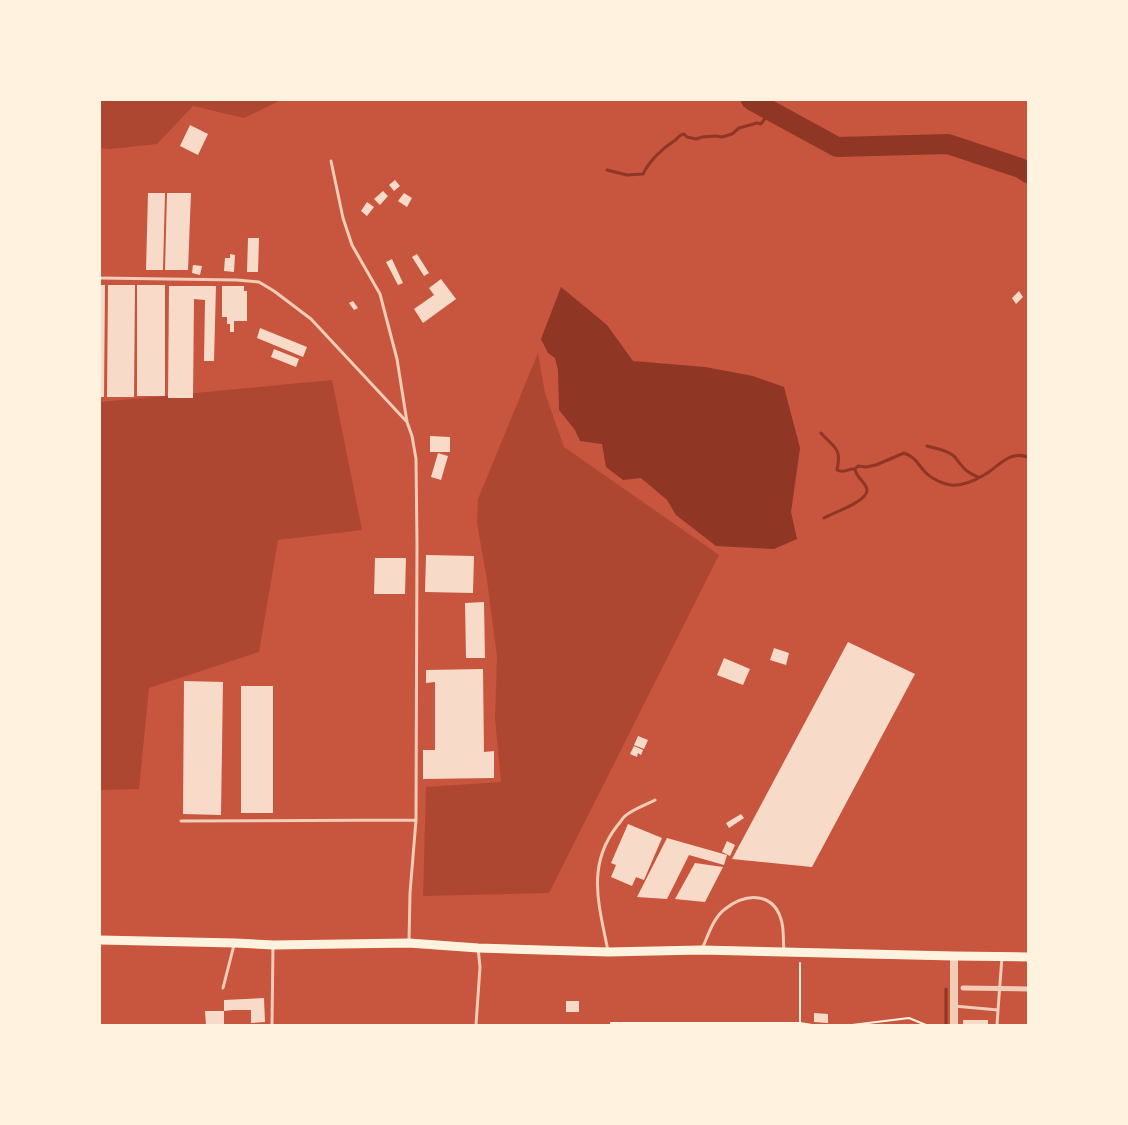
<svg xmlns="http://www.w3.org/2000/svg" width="1128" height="1125" viewBox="0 0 1128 1125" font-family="Ubuntu,sans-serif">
<rect width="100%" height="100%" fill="#c8553d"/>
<path fill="#ae4732" d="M100,100H281L244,118L193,106L157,144L110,149L100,148Z
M538,353L545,393L564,447L719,555L549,893L423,896L426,787L501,782L495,718L497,657L487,580L477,523L478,499Z
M332,380L362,530L278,540L259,652L149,688L139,789L100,790V402Z"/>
<path fill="#8f3625" d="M561,287L607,325L633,361L705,367L753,376L784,387L800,448L791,512L797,539L774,549L716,546L676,515L667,500L641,478L623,480L606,467L602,444L580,441L575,430L559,410L558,370L555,358L548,353L541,339Z"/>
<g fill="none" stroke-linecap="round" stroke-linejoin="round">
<path stroke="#8f3625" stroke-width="3" d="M607,170L627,175L643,174C649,161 663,148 674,141C679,138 678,135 684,134L687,137L696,139L702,137L716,136L722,137L732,134L739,128L757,123L761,124L766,117L770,103
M821,433C834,448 842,447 837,470C845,474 848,468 855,469
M927,446C935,448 947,450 954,456C958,461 962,467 967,471C971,474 974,475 978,477
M824,518C834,512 867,502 867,490C867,483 856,478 855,469L858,466L866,467L876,465L904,453C917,458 917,464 926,473C932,479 943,484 951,485C962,486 974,481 984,475C999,467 1008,450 1028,457
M946,1025V989"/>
<path stroke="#8f3625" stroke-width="20" d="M751,100L837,147L948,144L1020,168L1028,173"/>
</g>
<path fill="#f7dbc8" d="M190,125L208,134L198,155L180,146Z
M395,180L400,186L394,191L389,185Z
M383,191L388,196L380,205L374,199Z
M148,193H165L163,270H146Z
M167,193H191L188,270H165Z
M404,193L412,198L407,207L398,201Z
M367,202L374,207L367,216L361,211Z
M248,238H259L258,272H247Z
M230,254L235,255L234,272L224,271L225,258H230Z
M417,254L429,273L424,276L412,257Z
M392,259L403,283L398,285L386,262Z
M193,265L202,266L200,275L192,273Z
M441,279L456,299L423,323L414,309L434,295L429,288Z
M100,285H105L104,397H100Z
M108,285H135L134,397H107Z
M137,285H165V396H137Z
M169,286H216L214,361H204L205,300L194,299L193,398H168Z
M222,286H244V291H247V321H234V332H230V324H227V317H222Z
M1019,291L1023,297L1016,304L1012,298Z
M353,301L358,308L354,310L349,303Z
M260,328L307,347L303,357L257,338Z
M274,349L299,359L296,367L271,357Z
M430,436L450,437V452H430Z
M438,453L448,456L441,480L431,477Z
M426,555L474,556L473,593L425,592Z
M375,558H406L405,594H374Z
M484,602L485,658H466L465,603Z
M848,642L915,674L812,867L732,859Z
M774,648L789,653L786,665L770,660Z
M724,658L750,669L743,685L717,675Z
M483,669L484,752L494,751V778L423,779V750H435V682L426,683V670Z
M184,681L223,682L221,815L183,814Z
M241,686H273V813H241Z
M638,736L648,740L644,749L634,745Z
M634,746L643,750L641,755L638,753L637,757L630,754Z
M741,814L744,818L729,828L726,823Z
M628,824L662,838L644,880L636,877L632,886L611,877L616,865L611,863Z
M667,838L727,855L724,865L689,855L667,899L637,897Z
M727,841L735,845L730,856L722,852Z
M695,863L723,867L705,902L675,899Z
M264,998L265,1022L251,1023V1010H233L224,1011V1025H206L205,1011H224V1000Z
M566,1001H579V1012H566Z
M814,1013L828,1014V1023L814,1022Z
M963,1020H988V1025H963Z"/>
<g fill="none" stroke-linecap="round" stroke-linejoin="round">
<path stroke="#fff3e0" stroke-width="2" d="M800,963V1023
M611,1025V1023H800L812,1025
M852,1025L909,1018L926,1025"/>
<path stroke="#f1ccb7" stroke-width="3" d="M331,161L343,218L352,245L380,294L397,359L407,422
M100,278L237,280L259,282L274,291L311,319L407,422L412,436L416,459L417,543L416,820L410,893L409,942
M181,821L416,820
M702,949C708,936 713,918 725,909C747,892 775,892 782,923C784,932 783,942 784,951
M608,951C599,905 586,866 617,826C620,823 622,819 624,817C631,810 646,805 655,800
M223,988L234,945
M954,1006L998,1010L997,1025
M998,1010L1002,957
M272,1025L273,945
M476,1025L480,967L478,948"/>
<path stroke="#f1ccb7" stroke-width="5" d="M963,988L1028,989"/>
<path stroke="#f1ccb7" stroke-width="8" d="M954,956V1025"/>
<path stroke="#fff3e0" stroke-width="9" d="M100,940L235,943L273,945L409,943L478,948L608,952L701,950L954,956L1028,957"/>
</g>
<rect width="1128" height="1125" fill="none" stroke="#fff3e0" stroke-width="202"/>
</svg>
